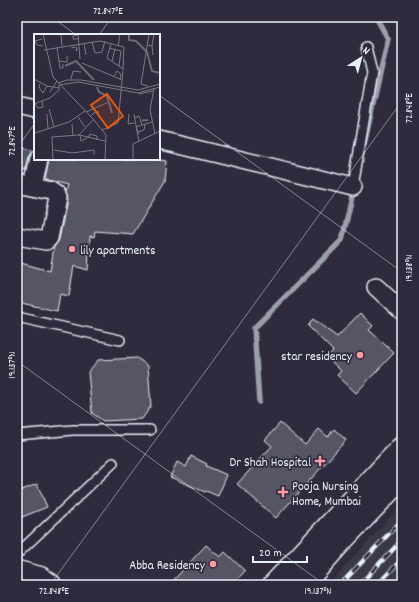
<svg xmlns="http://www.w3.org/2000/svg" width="419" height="602" viewBox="0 0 419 602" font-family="Dekko,sans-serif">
<rect width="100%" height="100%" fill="#2f2a3d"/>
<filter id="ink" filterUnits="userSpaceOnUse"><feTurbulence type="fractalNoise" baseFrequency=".025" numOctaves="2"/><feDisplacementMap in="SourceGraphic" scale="8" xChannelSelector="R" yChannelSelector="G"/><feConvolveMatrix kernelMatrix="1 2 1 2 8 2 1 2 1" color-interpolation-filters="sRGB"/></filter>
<g filter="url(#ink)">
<path fill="#3b3749" d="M402,504V585H328Z"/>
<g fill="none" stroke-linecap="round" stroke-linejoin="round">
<path stroke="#9c9fab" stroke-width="5.5" d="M364,145L388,39L376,17
M259,402L254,328L342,240L354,188"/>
</g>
<path fill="#575565" stroke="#e8f1f8" d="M17,146L34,151L29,157L26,171L17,168Z
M49,159H154L167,161L165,181L133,234L95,231L94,237L90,236L88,270L74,266L69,296L60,294L57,311L17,302V262L50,271L54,247L59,240L67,200L65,192L67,185L45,179Z
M360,313L373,326L369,330L394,353L356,393L337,375L341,371L327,357L333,351L308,326L313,319L337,337Z
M137,358L148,366L151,406L142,419L103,421L92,413L88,372L98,360Z
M280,423L305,445L319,429L328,437L334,429L346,440L276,518L237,484L272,446L265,440Z
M191,456L207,464L206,466L227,475L218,496L206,491L205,492L170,477L177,462L186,467Z
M37,484L47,507L17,519V492Z
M206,545L220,557L225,552L245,571L232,585H169Z"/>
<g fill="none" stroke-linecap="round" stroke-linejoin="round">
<g stroke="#e8f1f8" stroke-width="12">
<path id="lane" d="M353,187L372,73L366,47
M17,317L120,340
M17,435L73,430H150
M17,554L113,463"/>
</g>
<g stroke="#e8f1f8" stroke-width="20">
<path id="street" d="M17,106L35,110
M159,140L353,187
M17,184L51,191L55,194L57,198L49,238L46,241L17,236
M33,187L39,159
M376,287L402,311"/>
</g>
<g stroke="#e8f1f8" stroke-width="25">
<path id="secondary" d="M17,572L40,578L50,585
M274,585L402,448
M302,585L341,541L402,477"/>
</g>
<use href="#lane" stroke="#2f2a3d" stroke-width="9"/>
<use href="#street" stroke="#2f2a3d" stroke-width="17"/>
<use href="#secondary" stroke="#2f2a3d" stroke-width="22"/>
<g stroke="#e8f1f8" stroke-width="4.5">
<path id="rail" d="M340,585L402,520
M359,585L402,540
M377,585L402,559"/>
</g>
<use href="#rail" stroke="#2f2a3d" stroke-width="3" stroke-dasharray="9" stroke-linecap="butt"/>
</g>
</g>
<path fill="none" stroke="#e8f1f8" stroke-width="1" stroke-opacity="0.45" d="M52,17L76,35M99,35L112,17M159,95L402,272M17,148L35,123M17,361L325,585M50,585L402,101M401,585L402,584"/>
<g fill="#ff9aa2" stroke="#2f2a3d" stroke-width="1.5">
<circle cx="72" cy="249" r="4"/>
<circle cx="360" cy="355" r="4"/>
<path d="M318 455h4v4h4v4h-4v4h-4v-4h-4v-4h4z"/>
<path d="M281 486h4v4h4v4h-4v4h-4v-4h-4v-4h4z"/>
<circle cx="213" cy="564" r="4"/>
</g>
<g text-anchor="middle" stroke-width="3.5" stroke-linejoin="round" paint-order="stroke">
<g font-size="13" fill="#e8f1f8" stroke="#2f2a3d" text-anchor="end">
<text x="80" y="254" text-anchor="start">lily apartments</text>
<text x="352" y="360">star residency</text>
<text x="311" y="466">Dr Shah Hospital</text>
<text x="292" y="490" text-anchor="start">Pooja Nursing<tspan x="292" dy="15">Home, Mumbai</tspan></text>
<text x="205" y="569">Abba Residency</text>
</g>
</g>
<g transform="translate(34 34)">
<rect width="126" height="126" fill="#2f2a3d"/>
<path fill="none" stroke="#696978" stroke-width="2" d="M95,0V6L102,7L113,18L118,37L126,39M31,32L42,27L60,46M63,53L65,58L73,62L78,79"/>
<path fill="none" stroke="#797a88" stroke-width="1" d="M9,0L19,43L60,86L72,101L71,126M27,0L28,12M44,0L46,25M44,1L39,2V5H44M8,5L1,7L3,11L9,12M58,8L61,19L68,18L71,7M50,9L52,21M77,10L73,24L89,35M113,11L118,12L119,21M84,12L86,0M118,12L120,0M23,13L25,27L33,28V22M37,14L42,13L43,15V16L42,17L43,14M75,14L87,17L85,32M10,16L66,7L90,13M25,27L26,34H29V30M78,27L81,15M48,29L88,46M89,36L90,13M80,42L83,37L87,40L86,45M0,45L13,52L25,54M37,45L39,37L47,38M24,49L33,46H47L104,56L126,50M6,50L5,53L9,59L13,52M25,51L44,48L104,59L126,53M114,52L107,50L115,0M120,54L116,76L121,100M16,58L23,47M105,60L119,57M0,70L16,64L25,56V51M1,70L4,74L9,73L8,67M15,75L20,93M52,78L75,68M13,80L14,95M95,80L94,90L100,89M100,80L105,108M57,82L60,79L64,77L65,79L62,78M44,83L51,93M101,84L105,82L108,91M108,86H114L108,87M38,90L39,102M68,96L84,89L89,37M104,98L110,96L111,90M1,99L35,88L51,77M105,100L102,93L118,88M45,101L59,86M46,101L47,107L53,104M54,104L56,100L63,102V106M20,116L38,119L60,116V121M19,126L18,103L45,101L71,107M99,126V110L126,97"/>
<path fill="#e8590c" fill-opacity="0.15" stroke="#e8590c" stroke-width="2" d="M73,60L89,82L74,94L57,71Z"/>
<rect width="126" height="126" fill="none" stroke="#e8f1f8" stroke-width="2"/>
</g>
<rect width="419" height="602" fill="none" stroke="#2f2a3d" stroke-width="44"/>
<g transform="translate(361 58) rotate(36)" stroke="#2f2a3d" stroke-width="3" paint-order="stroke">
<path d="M0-3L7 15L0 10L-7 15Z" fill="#e8f1f8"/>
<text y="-6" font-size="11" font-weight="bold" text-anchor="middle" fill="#e8f1f8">N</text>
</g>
<path d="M253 556v6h54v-6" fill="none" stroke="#e8f1f8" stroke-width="2"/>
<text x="259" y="556" font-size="12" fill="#e8f1f8" stroke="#2f2a3d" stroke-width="3" paint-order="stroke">20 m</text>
<rect x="22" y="22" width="375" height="558" fill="none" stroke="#e8f1f8" stroke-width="1.5"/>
<g font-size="10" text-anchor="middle" fill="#e8f1f8">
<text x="108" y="14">72.847°E</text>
<text transform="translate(408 108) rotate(-90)" y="4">72.848°E</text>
<text transform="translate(11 141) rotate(-90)" y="4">72.847°E</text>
<text transform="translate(408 268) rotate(-90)" y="4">19.138°N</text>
<text transform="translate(11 365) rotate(-90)" y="4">19.137°N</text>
<text x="54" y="594">72.848°E</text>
<text x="318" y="594">19.137°N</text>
</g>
</svg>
